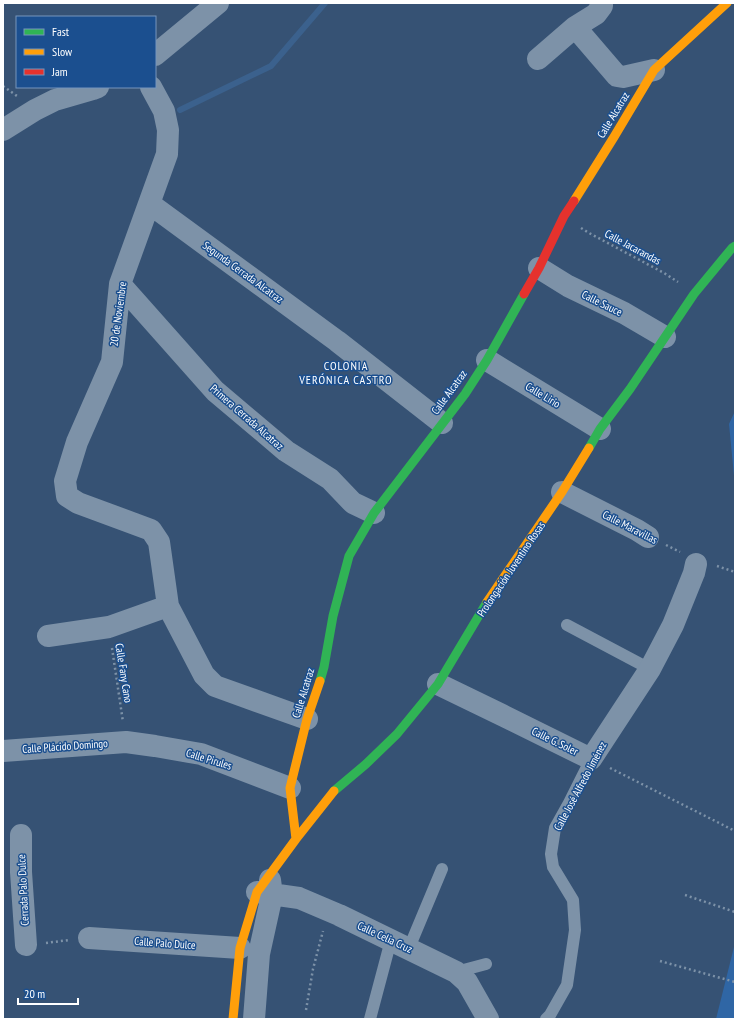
<svg xmlns="http://www.w3.org/2000/svg" width="738" height="1022" viewBox="0 0 738 1022" font-family="'PT Sans Narrow',sans-serif">
<rect width="100%" height="100%" fill="#365274"/>
<path fill="#2f66a5" d="M735,411V486L729,424Z
M735,943V1019H716Z"/>
<g fill="none" stroke-linecap="round" stroke-linejoin="round">
<path stroke="#3b618d" stroke-width="6" d="M180,110L271,66L325,3"/>
<path stroke="#7d92a8" stroke-width="2.5" stroke-dasharray="2 3" stroke-linecap="butt" d="M3,86L17,96
M581,228L589,233L664,273L678,282
M666,545L680,552
M717,566L735,572
M112,648L123,722
M610,768L735,831
M685,895L735,912
M46,943L69,940
M660,961L735,982
M306,1010L313,969L323,931"/>
<path stroke="#7d92a8" stroke-width="12" d="M567,625L650,669
M409,948L442,869
M456,972L486,964
M370,1019L391,940
M546,1019L550,1015L567,985L575,930L573,900L553,867L551,854L555,828L569,803L591,759"/>
<path stroke="#7d92a8" stroke-width="22" d="M575,27L617,76L623,77L654,70
M155,55L218,3
M538,59L575,27L596,14L602,6V3
M151,87L164,111L168,130L167,154L120,284L112,362L77,442L65,481L67,496L78,503L151,530L159,542L168,606L204,675L215,686L307,719
M3,130L35,110L55,100L93,89L98,87
M150,204L337,341L442,423
M539,268L568,286L624,313L665,337
M120,284L215,391L286,451L330,479L353,503L374,513
M487,360L600,429
M562,492L637,530L648,537
M48,636L109,627L168,606
M438,684L502,715L591,759L650,669L673,625L694,573L696,564
M3,751L126,742L155,746L201,754L290,788
M21,835V872L26,945
M257,892L299,898L339,915L456,972L467,982L488,1019
M89,938L240,948
M254,1019L259,954L272,895L270,880"/>
<path stroke="#30b455" stroke-width="9" d="M589,448L600,429L630,389L694,294L732,248L735,246
M320,681L324,667L333,616L349,556L374,513L465,394L487,360L524,294
M334,791L366,764L397,734L438,684L487,602"/>
<path stroke="#ff9f0a" stroke-width="9" d="M574,201L614,137L654,70L727,3
M487,602L562,492L589,448
M296,839L290,788L307,719L320,681
M233,1019L240,948L257,892L296,839L334,791"/>
<path stroke="#e5322d" stroke-width="9" d="M524,294L539,268L564,216L574,201"/>
</g>
<g text-anchor="middle" stroke-width="3" stroke-linejoin="round" paint-order="stroke">
<g font-size="11" fill="#fff" stroke="#1b4f8f">
<text transform="translate(613 115) rotate(-59)" y="4">Calle Alcatraz</text>
<text transform="translate(633 247) rotate(28)" y="4">Calle Jacarandas</text>
<text transform="translate(243 272) rotate(36)" y="4">Segunda Cerrada Alcatraz</text>
<text transform="translate(602 303) rotate(26)" y="4">Calle Sauce</text>
<text transform="translate(118 314) rotate(-82)" y="4">20 de Noviembre</text>
<text transform="translate(449 392) rotate(-54)" y="4">Calle Alcatraz</text>
<text transform="translate(543 395) rotate(31)" y="4">Calle Lirio</text>
<text transform="translate(247 417) rotate(41)" y="4">Primera Cerrada Alcatraz</text>
<text transform="translate(630 527) rotate(27)" y="4">Calle Maravillas</text>
<text transform="translate(511 569) rotate(-56)" y="4">Prolongación Juventino Rosas</text>
<text transform="translate(124 673) rotate(81)" y="4">Calle Fany Cano</text>
<text transform="translate(303 693) rotate(-73)" y="4">Calle Alcatraz</text>
<text transform="translate(555 741) rotate(26)" y="4">Calle G. Soler</text>
<text transform="translate(65 746) rotate(-4)" y="4">Calle Plácido Domingo</text>
<text transform="translate(209 759) rotate(17)" y="4">Calle Pirules</text>
<text transform="translate(580 786) rotate(-62)" y="4">Calle José Alfredo Jiménez</text>
<text transform="translate(23 890) rotate(-93)" y="4">Cerrada Palo Dulce</text>
<text transform="translate(385 937) rotate(25)" y="4">Calle Celia Cruz</text>
<text transform="translate(165 943) rotate(4)" y="4">Calle Palo Dulce</text>
</g>
<g font-size="12" letter-spacing="1" fill="#fff" stroke="#1b4f8f">
<text x="346" y="370">COLONIA<tspan x="346" dy="14">VERÓNICA CASTRO</tspan></text>
</g>
</g>
<rect width="738" height="1022" fill="none" stroke="#ffffff" stroke-width="8"/>
<rect x="16" y="16" width="140" height="72" fill="#1b4f8f" stroke="#7695bc"/>
<rect x="24" y="29" width="20" height="6" fill="#30b455" stroke="#7695bc"/>
<text x="52" y="36" font-size="12" fill="#ffffff">Fast</text>
<rect x="24" y="49" width="20" height="6" fill="#ff9f0a" stroke="#7695bc"/>
<text x="52" y="56" font-size="12" fill="#ffffff">Slow</text>
<rect x="24" y="69" width="20" height="6" fill="#e5322d" stroke="#7695bc"/>
<text x="52" y="76" font-size="12" fill="#ffffff">Jam</text>
<path d="M18 998v6h60v-6" fill="none" stroke="#ffffff" stroke-width="2"/>
<text x="24" y="998" font-size="12" fill="#ffffff" stroke="#1b4f8f" stroke-width="3" paint-order="stroke">20 m</text>
</svg>
